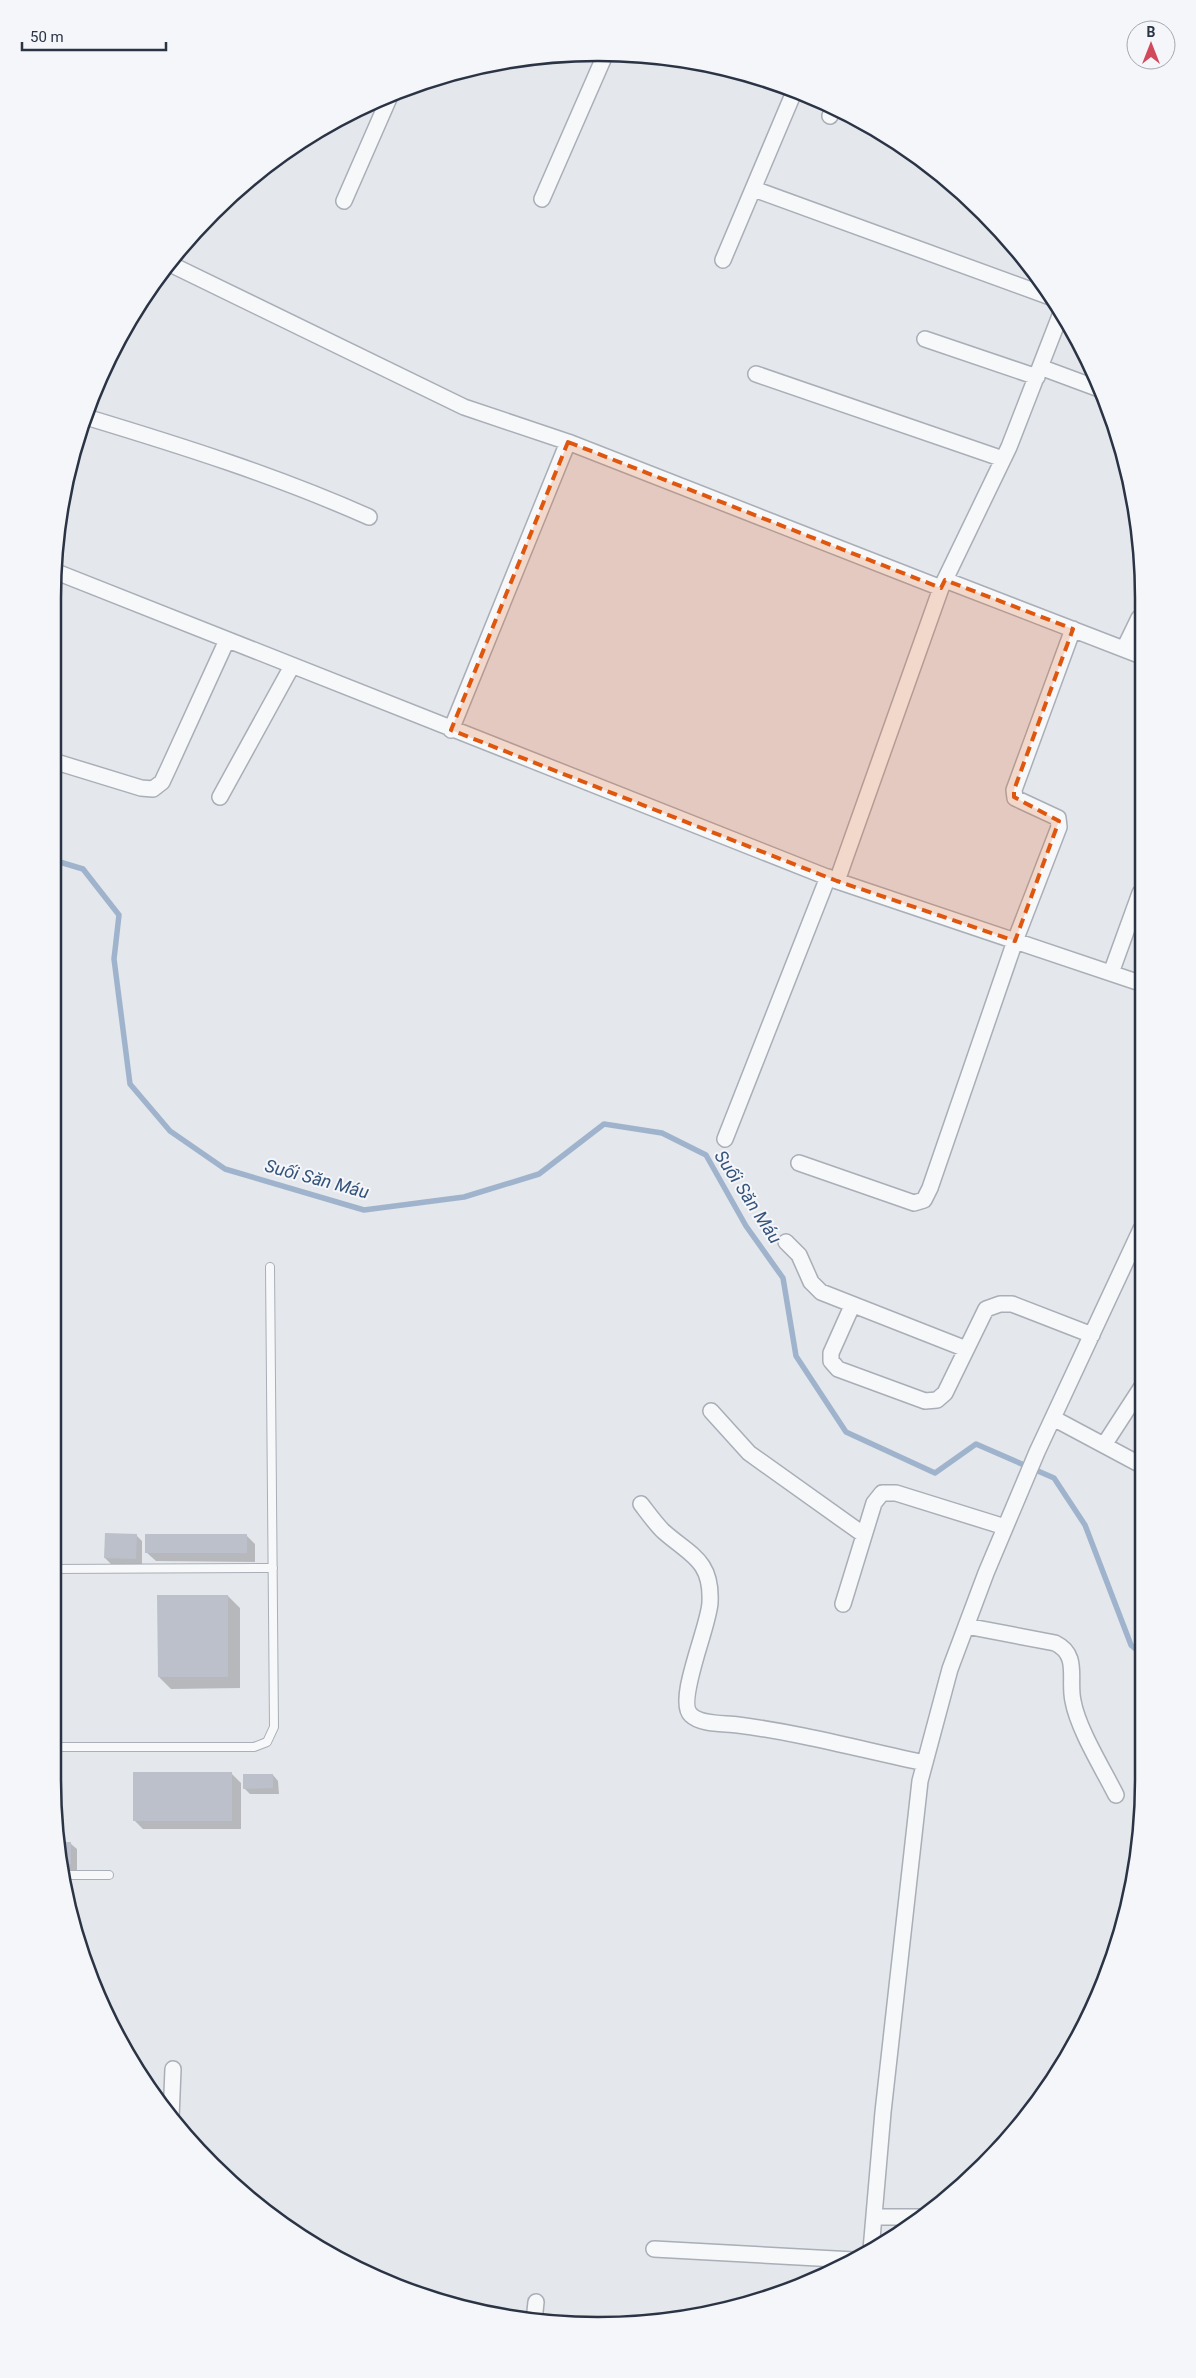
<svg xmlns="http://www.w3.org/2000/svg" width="1196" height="2378" viewBox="0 0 1196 2378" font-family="Roboto,sans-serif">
<rect width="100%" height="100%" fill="#e4e7ec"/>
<path fill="#0003" d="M136,1535L142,1541V1564H111L105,1558Z
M246,1535L255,1544V1562L156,1561L146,1552Z
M228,1596L240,1608V1688L171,1689L159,1677Z
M232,1774L241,1783V1829H143L134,1820Z
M273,1775L278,1781L279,1794H250L244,1788Z
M59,1843L71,1844L77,1849V1870H61Z"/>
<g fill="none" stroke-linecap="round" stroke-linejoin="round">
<path stroke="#9fb4cc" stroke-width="5.5" d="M53,860L83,869L119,915L114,959L130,1084L170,1131L225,1169L364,1210L464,1197L539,1174L604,1124L662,1133L706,1155L746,1226L783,1278L796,1356L846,1432L935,1473L976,1444L1054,1478L1085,1525L1131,1645L1142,1654"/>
</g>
<path fill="#bbc0ca" d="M105,1533L137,1534L136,1559L104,1558Z
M145,1534H247V1553H145Z
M157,1595H228V1677H158Z
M133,1772H232V1821H133Z
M243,1774H273V1788L243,1789Z
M59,1842H71V1864H61Z"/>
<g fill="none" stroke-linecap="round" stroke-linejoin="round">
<g stroke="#a9aeb7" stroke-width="10">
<path id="lane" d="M53,1569L273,1568
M53,1747H254L267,1742L274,1727L270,1267
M62,1875H109"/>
</g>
<g stroke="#a9aeb7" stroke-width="18">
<path id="street" d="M830,116L834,107
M754,189L1053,298
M542,199L605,55
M344,201L390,96
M723,260L794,92
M168,263L464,407L568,442L941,588
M925,339L1037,377
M1040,367L1102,390
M756,374L1003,459
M86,417C182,446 277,476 369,517
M54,571L837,881L1140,983
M945,580L1139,655
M1124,649L1139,618
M451,730L568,442
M53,761L141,788L153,789L162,782L169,767L227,640
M220,797L292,666
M837,881L941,588L1009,447L1061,313
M1111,973L1140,893
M725,1139L828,877
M799,1163L914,1203L924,1200L930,1188L1015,941L1059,827L1058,818L1015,798L1014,790L1073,629
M786,1242L799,1255L811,1282L821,1292L966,1349
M852,1306L831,1353V1361L838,1369L925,1401L937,1400L945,1393L986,1309L1000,1304H1012L1092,1335
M711,1411L749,1453L864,1535
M1053,1418L1141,1465
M1104,1445L1141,1388
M641,1504C648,1513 655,1523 663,1531C690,1555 712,1560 710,1602C710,1624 675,1701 691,1715C701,1725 725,1723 738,1725C801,1733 863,1750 925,1763
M843,1604L874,1503L882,1493H896L1005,1527
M966,1626L1055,1643C1080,1655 1068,1679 1073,1701C1078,1729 1103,1769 1116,1795
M171,2118L173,2069
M874,2217H923
M654,2249L854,2260
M871,2250L883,2112L920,1781L950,1669L986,1573L1037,1452L1141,1229
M534,2321L536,2302"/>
</g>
<use href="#lane" stroke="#f7f8fa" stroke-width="8"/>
<use href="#street" stroke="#f7f8fa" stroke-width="15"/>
</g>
<path fill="#df570f" fill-opacity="0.2" stroke="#df570f" stroke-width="4" stroke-dasharray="10 6" stroke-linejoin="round" d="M568,442L941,588L945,580L1073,629L1014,790V797L1059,821L1015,941L837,881L451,730Z"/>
<g text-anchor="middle" stroke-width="4" stroke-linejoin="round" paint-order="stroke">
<g font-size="18" font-style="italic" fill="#34527a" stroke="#f4f6f9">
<text transform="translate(317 1179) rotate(15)" y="6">Suối Săn Máu</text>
<text transform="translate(748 1197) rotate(57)" y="6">Suối Săn Máu</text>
</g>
</g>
<path d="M0 0H1196V2378H0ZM598 61H598A537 537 0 0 1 1135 598V1780A537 537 0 0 1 598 2317H598A537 537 0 0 1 61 1780V598A537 537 0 0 1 598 61Z" fill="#f4f6f9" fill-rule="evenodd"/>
<path fill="none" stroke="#2b3445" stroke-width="2.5" d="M598 61H598A537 537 0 0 1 1135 598V1780A537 537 0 0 1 598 2317H598A537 537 0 0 1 61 1780V598A537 537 0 0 1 598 61Z"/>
<g transform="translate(1151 45)"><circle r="24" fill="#f4f6f9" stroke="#a4a8b1"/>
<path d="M0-4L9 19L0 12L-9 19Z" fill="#d1495b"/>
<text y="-8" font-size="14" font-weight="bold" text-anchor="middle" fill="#2b3445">B</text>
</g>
<path d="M22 42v8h144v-8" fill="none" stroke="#2b3445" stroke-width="2.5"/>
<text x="30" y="42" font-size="15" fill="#2b3445" stroke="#f4f6f9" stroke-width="4" paint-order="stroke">50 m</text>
</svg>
